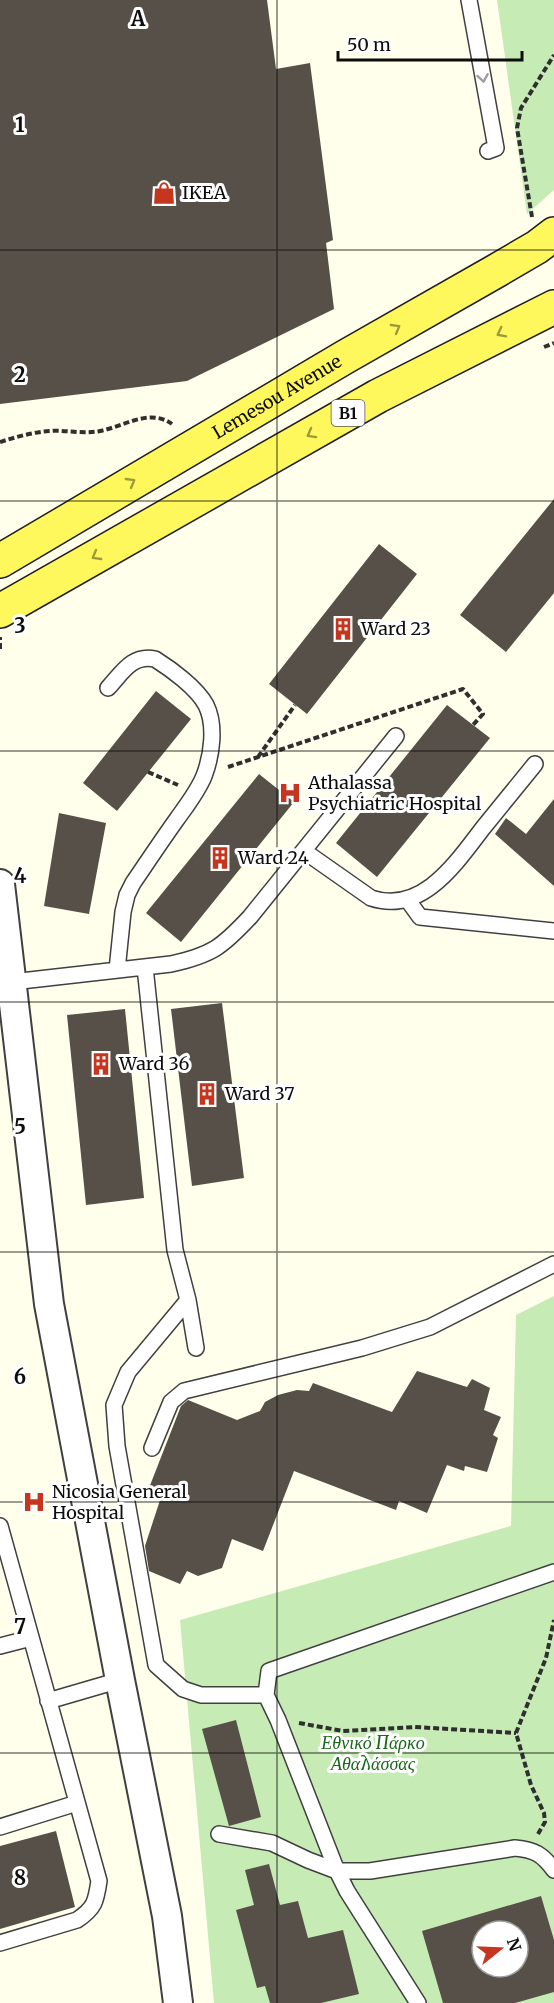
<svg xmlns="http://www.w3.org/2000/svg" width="554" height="2003" viewBox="0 0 554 2003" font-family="Merriweather,serif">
<rect width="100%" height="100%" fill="#ffffec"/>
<path fill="#c6ebb4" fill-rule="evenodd" d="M497,0H554V190L527,214Z
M554,1296V2003H214L180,1620L511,1526L516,1315ZM482,1931H518V1967H482Z"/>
<path fill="#565048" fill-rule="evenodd" d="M0,0H267L276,69L310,63L333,240L326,243L334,309L187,381L0,404Z
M554,499V593L506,652L460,615Z
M379,544L417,574L307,714L269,684Z
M156,691L191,719L117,811L83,783Z
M447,705L490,738L377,877L336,843Z
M259,774L294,802L181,942L146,913Z
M554,799V886L495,834L506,818L526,834Z
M59,813L106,823L89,914L44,906Z
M222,1003L244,1178L192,1186L171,1009Z
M125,1009L144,1198L86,1205L67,1015Z
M417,1371L467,1387L472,1379L490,1388L484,1410L501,1417L493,1435L498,1438L487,1472L465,1466L464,1471L447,1465L427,1513L399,1501L396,1510L294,1471L263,1551L232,1539L222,1568L198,1576L187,1571L180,1584L149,1571L145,1546L162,1494L149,1488L181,1406L188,1400L237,1420L260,1411L265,1402L278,1395L297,1390L309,1391L313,1383L392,1412Z
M236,1720L261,1817L229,1826L202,1729Z
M56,1831L75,1907L0,1929V1846Z
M269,1864L280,1905L298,1901L308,1938L343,1930L359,1994L321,2003H270L265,1986L257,1988L236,1910L254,1905L245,1870Z
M541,1896L554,1940V1992L515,2003H443L422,1931ZM482,1931H518V1967H482Z"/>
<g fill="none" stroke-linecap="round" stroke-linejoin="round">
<g stroke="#404040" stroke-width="18">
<path id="lane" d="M469,0L496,148L488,151
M108,688C122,673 132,654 155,659C171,669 197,688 206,705C216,725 212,755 204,776C198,791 187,805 177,819C162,840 148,861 133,883L127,895L123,912L117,970
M304,851L371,898C422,915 456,863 483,828C500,807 518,785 535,764
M407,899L420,917L554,931
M145,967L175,1250L188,1300L196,1348
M12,982L171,964C212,955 222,947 250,917L396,736
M188,1300L128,1372L114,1405L117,1446L156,1665L183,1689L201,1695H266L269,1671L554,1572
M152,1448L171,1402L184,1391L362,1348L430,1327L554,1264
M0,1526L99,1881C96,1901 95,1908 77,1920L0,1943
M0,1646L31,1638
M266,1695L278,1720L337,1871
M48,1701L120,1680
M0,1827L77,1803
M219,1834L272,1843L308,1860L337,1871
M418,2003L347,1891L337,1871H370L515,1848C535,1850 542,1854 554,1870"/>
</g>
<g stroke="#404040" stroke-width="32">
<path id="street" d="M0,884L49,1304L120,1680L167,1916L178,2003"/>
</g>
<g stroke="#1e1e1e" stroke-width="36">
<g id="primary">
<path id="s1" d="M0,561L345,357L496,271L537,247L554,234"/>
<path d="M0,611L378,396L554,307"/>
</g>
</g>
<path stroke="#2f2f2f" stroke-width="4" stroke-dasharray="6 3" stroke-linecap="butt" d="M532,217L517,128L521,108L554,55
M544,347L554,343
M0,442C16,437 33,432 50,431C64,430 78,433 92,432C118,431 147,406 172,424
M0,649V637
M258,757L295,705
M228,767L463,689L483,714L473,725
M148,772L178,785
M299,1723L343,1731L415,1727L516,1733
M538,1834L545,1822L544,1813L531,1785L516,1733L546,1658L554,1620"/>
<use href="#lane" stroke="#fff" stroke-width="15"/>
<use href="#street" stroke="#fff" stroke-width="28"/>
<use href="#primary" stroke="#fff85c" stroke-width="33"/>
</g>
<defs><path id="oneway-chevron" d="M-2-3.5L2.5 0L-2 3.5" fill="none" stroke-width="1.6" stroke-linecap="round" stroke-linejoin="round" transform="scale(1.5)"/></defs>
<use stroke="#9e9e9e" href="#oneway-chevron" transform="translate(483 78) rotate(80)"/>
<g stroke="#9e9a3c">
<use href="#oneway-chevron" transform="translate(396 328) rotate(-30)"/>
<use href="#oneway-chevron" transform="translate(501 333) rotate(153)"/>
<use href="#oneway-chevron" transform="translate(311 434) rotate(151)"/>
<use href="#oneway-chevron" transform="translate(131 482) rotate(-30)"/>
<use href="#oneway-chevron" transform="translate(96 556) rotate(150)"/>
</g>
<path fill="none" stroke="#0d0d0d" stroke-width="1.5" stroke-opacity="0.55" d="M277,0V2003M0,250H554M0,501H554M0,751H554M0,1002H554M0,1252H554M0,1502H554M0,1753H554"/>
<defs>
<g id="shop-bare" transform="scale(1.8)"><path d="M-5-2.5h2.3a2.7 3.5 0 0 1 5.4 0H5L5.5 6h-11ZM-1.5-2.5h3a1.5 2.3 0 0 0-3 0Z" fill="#c4361d" stroke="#fff" stroke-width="2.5" paint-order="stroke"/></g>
<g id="building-bare" transform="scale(1.8)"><path d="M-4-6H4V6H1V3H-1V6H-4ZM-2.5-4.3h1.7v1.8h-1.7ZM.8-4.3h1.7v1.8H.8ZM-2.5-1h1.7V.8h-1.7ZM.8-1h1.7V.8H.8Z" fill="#c4361d" stroke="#fff" stroke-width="2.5" paint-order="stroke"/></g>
<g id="hospital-bare" transform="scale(1.8)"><path d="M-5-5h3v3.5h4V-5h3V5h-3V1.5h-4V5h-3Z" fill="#c4361d" stroke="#fff" stroke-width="2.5" paint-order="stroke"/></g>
</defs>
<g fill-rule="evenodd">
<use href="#shop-bare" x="164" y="193"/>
<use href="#building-bare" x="343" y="629"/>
<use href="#hospital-bare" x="290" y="793"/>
<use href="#building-bare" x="220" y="858"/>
<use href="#building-bare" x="101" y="1064"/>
<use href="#building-bare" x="207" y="1094"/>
<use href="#hospital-bare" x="34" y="1502"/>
</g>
<g text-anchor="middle" stroke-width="6" stroke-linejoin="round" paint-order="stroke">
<rect fill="#fff" stroke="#565656" stroke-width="1.5" x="331.5" y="400" width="33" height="26" rx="4.5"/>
<g font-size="16" font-weight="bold" fill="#0d0d0d">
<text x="348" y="419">B1</text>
</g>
<g font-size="18" fill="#0d0d0d" stroke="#fff" text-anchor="start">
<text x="182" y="199">IKEA</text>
<text x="361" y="635">Ward 23</text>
<text x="308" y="789">Athalassa<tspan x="308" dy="21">Psychiatric Hospital</tspan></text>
<text x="238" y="864">Ward 24</text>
<text x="119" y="1070">Ward 36</text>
<text x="225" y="1100">Ward 37</text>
<text x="52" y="1498">Nicosia General<tspan x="52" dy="21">Hospital</tspan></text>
</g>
<g font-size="18" fill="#0d0d0d" stroke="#fff">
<text dy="6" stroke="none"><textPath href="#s1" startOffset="322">Lemesou Avenue</textPath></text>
</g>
<g font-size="18" font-style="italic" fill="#1a6819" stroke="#fff">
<text x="373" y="1749">Εθνικό Πάρκο<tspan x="373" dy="21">Αθαλάσσας</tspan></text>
</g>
</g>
<g font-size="20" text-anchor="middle" font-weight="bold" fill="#0d0d0d" stroke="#fff" stroke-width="6" stroke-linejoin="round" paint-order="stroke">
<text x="138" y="26">A</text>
<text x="20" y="132">1</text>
<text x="20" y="382">2</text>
<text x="20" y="633">3</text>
<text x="20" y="883">4</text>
<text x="20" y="1134">5</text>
<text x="20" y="1384">6</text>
<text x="20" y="1634">7</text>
<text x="20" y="1885">8</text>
</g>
<g transform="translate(500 1949) rotate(72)"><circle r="28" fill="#ffffff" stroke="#9e9e9e" stroke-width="1.5"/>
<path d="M0-4.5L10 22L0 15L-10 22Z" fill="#c4361d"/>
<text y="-9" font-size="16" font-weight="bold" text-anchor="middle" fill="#0d0d0d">N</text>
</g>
<path d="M338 51v9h184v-9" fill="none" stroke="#0d0d0d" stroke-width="3"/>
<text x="347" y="51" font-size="18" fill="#0d0d0d" stroke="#ffffff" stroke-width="4.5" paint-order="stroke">50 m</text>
</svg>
